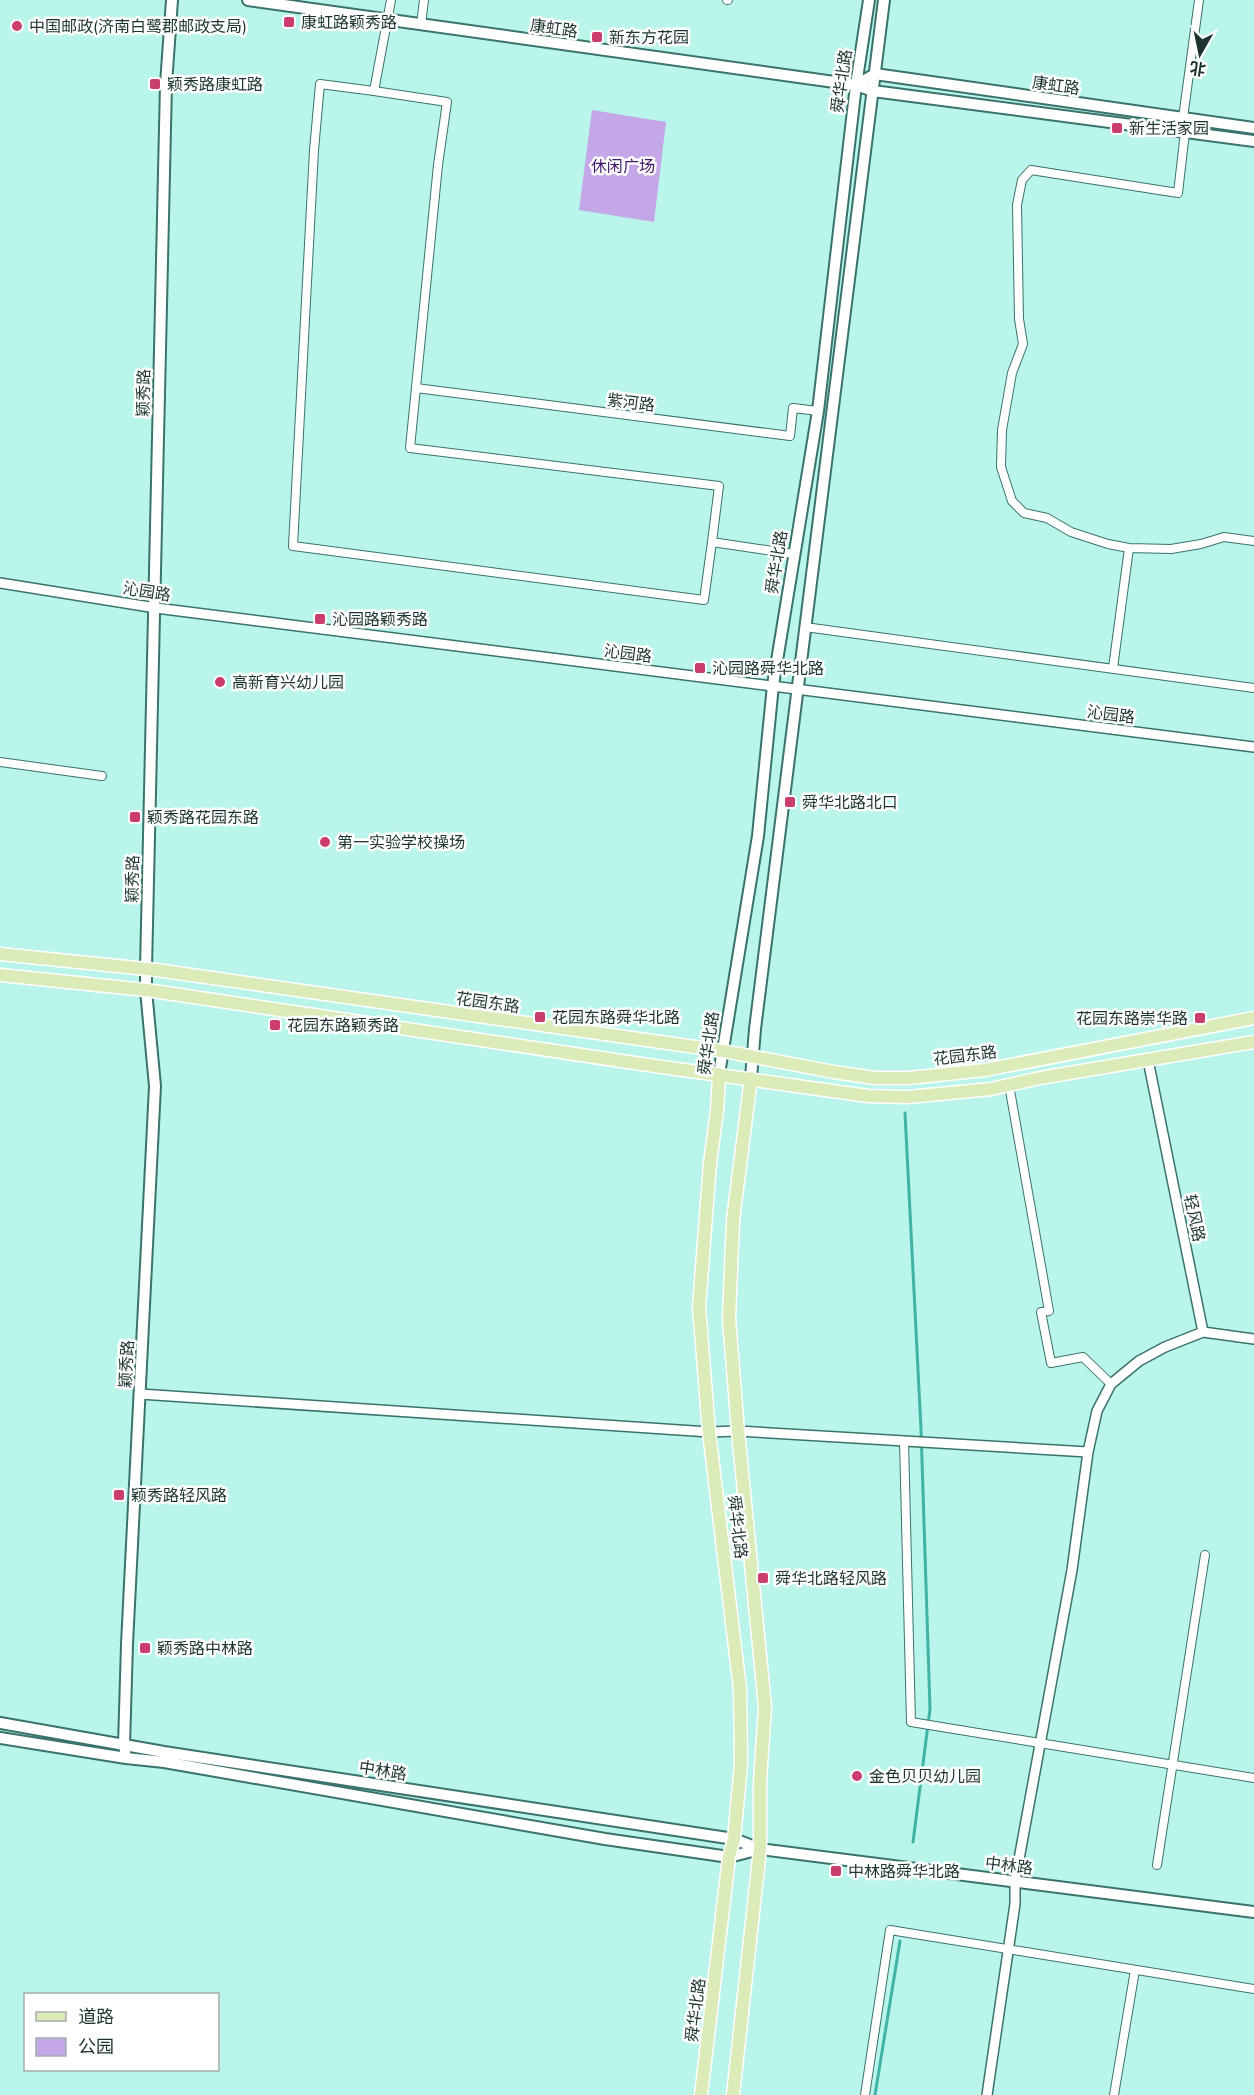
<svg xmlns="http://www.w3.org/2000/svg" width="1254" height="2095" viewBox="0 0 1254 2095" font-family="'Nunito Sans','Noto Sans SC',sans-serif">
<rect width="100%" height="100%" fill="#b9f5eb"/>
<path fill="#c3a7e7" d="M592,110L666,122L654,222L579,210Z"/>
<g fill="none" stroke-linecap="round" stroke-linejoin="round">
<path stroke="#41b3a5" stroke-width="3" d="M905,1113L921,1429L930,1709L913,1842
M875,2095L900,1941"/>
<g stroke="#3a736b" stroke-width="10">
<path id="minor" d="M391,0L374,91L447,102L438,165L410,448L719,486L712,542L793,554
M727,0H728
M421,25L424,0
M374,91L320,84L314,150L293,546L704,600L712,542
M1183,118L1199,0
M1185,132L1178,193L1031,170L1022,180L1017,205L1019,319L1023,344L1012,373L1002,430L1001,467L1012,501L1024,513L1047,518L1071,532L1108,544L1129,548L1171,549L1201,544L1224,537L1254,541
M416,388L790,436L793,408L818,411
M805,627L1254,688
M1113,668L1129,548
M0,762L102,776
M1009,1085L1049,1311L1041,1312L1051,1363L1083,1357L1111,1384
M904,1441L911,1722L1254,1778
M1157,1865L1205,1555
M865,2095L890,1930L1254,1989
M1114,2095L1135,1970"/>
</g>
<g stroke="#3a736b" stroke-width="12">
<path id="tertiary" d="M0,583L156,608L1254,747
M1148,1060L1203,1332L1254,1339
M140,1394L709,1432L738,1431L1088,1452
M987,2095L1015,1904V1881L1072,1570L1088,1452L1097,1411L1111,1384L1139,1361L1165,1347L1203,1332"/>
</g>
<g stroke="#3a736b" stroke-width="14">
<path id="secondary" d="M248,0L856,85L873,91L1254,141
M856,85L875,74L1254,128
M719,1074L758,836L773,685L818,411L856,85L869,0
M751,1078L755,1029L884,0
M0,1723L164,1752L734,1839L760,1849L1254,1912
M0,1738L126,1758L164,1762L605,1839L729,1857L760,1849
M126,1758L124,1745L127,1644L155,1086L146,990V969L166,84L172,0"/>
</g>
<g stroke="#fff" stroke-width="15">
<path id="primary" d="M0,954L156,970L723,1051L834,1072L875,1078H909L985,1070L1254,1018
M0,975L146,990L655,1066L868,1096L908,1097L991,1089L1040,1078L1254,1042
M701,2095L729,1857L734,1839L741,1764L740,1689L709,1432L699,1307L710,1163L717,1111L719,1074
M733,2095L760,1849V1781L765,1707L738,1431L729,1319L733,1220L751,1078"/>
</g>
<use href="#minor" stroke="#fff" stroke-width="8"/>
<use href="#tertiary" stroke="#fff" stroke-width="9"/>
<use href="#secondary" stroke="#fff" stroke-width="10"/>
<use href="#primary" stroke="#dbecb9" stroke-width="12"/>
</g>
<g fill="#ca3d6d" stroke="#fff" stroke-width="2">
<rect x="283" y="16" width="12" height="12" rx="3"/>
<circle cx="17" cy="26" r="6"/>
<rect x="591" y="31" width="12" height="12" rx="3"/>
<rect x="149" y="78" width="12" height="12" rx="3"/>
<rect x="1111" y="122" width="12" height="12" rx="3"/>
<rect x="314" y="613" width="12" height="12" rx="3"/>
<rect x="694" y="662" width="12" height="12" rx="3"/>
<circle cx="220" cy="682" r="6"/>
<rect x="784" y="796" width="12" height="12" rx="3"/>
<rect x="129" y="811" width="12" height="12" rx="3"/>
<circle cx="325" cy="842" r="6"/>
<rect x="534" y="1011" width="12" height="12" rx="3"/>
<rect x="1194" y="1012" width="12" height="12" rx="3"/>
<rect x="269" y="1019" width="12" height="12" rx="3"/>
<rect x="113" y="1489" width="12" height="12" rx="3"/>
<rect x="757" y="1572" width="12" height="12" rx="3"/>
<rect x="139" y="1642" width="12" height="12" rx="3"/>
<circle cx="857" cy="1776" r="6"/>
<rect x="830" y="1865" width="12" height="12" rx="3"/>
</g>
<g text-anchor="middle" stroke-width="5" stroke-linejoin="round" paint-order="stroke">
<g font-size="16" fill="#1c3431" stroke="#fff" text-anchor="start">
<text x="301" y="28">康虹路颖秀路</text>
<text x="29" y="32">中国邮政(济南白鹭郡邮政支局)</text>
<text x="609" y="43">新东方花园</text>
<text x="167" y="90">颖秀路康虹路</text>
<text x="1129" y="134">新生活家园</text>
<text x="332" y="625">沁园路颖秀路</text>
<text x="712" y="674">沁园路舜华北路</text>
<text x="232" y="688">高新育兴幼儿园</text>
<text x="802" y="808">舜华北路北口</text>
<text x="147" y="823">颖秀路花园东路</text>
<text x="337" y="848">第一实验学校操场</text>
<text x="552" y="1023">花园东路舜华北路</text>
<text x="1188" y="1024" text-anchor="end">花园东路崇华路</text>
<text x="287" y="1031">花园东路颖秀路</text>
<text x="131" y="1501">颖秀路轻风路</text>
<text x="775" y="1584">舜华北路轻风路</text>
<text x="157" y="1654">颖秀路中林路</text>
<text x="869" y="1782">金色贝贝幼儿园</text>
<text x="848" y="1877">中林路舜华北路</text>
</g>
<g font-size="16" fill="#1c3431" stroke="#fff">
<text transform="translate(554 28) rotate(8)" y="6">康虹路</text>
<text transform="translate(841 81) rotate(-82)" y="6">舜华北路</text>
<text transform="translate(1056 85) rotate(8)" y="6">康虹路</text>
<text transform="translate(143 393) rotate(-89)" y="6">颖秀路</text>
<text transform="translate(631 402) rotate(7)" y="6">紫河路</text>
<text transform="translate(776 562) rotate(-81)" y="6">舜华北路</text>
<text transform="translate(147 591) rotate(9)" y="6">沁园路</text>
<text transform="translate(628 653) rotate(7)" y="6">沁园路</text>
<text transform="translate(1111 714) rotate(7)" y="6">沁园路</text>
<text transform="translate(132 879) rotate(-89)" y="6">颖秀路</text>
<text transform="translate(488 1002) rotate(8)" y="6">花园东路</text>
<text transform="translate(708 1043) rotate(-82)" y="6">舜华北路</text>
<text transform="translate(965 1055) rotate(-7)" y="6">花园东路</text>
<text transform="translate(1195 1218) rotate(78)" y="6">轻风路</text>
<text transform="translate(126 1364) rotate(-87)" y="6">颖秀路</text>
<text transform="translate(738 1527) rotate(83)" y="6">舜华北路</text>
<text transform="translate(383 1770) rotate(9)" y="6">中林路</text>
<text transform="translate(1009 1865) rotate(7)" y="6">中林路</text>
<text transform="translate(695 2010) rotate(-83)" y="6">舜华北路</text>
</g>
<g font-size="16" fill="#421668" stroke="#fff">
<text x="623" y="172">休闲广场</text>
</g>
</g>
<rect x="24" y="1993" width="195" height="78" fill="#ffffff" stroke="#a4aead" stroke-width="1.5"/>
<rect x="36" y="2012" width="30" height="9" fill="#dbecb9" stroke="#a4aead" stroke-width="1.5"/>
<text x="78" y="2023" font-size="18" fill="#1c3431">道路</text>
<rect x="36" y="2038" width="30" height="18" fill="#c3a7e7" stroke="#a4aead" stroke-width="1.5"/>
<text x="78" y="2053" font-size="18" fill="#1c3431">公园</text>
<g transform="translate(1200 54) rotate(189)" stroke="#ffffff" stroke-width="4.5" paint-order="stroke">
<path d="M0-4.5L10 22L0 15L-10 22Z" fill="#1c3431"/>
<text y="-9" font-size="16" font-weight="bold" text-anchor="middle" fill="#1c3431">北</text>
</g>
</svg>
